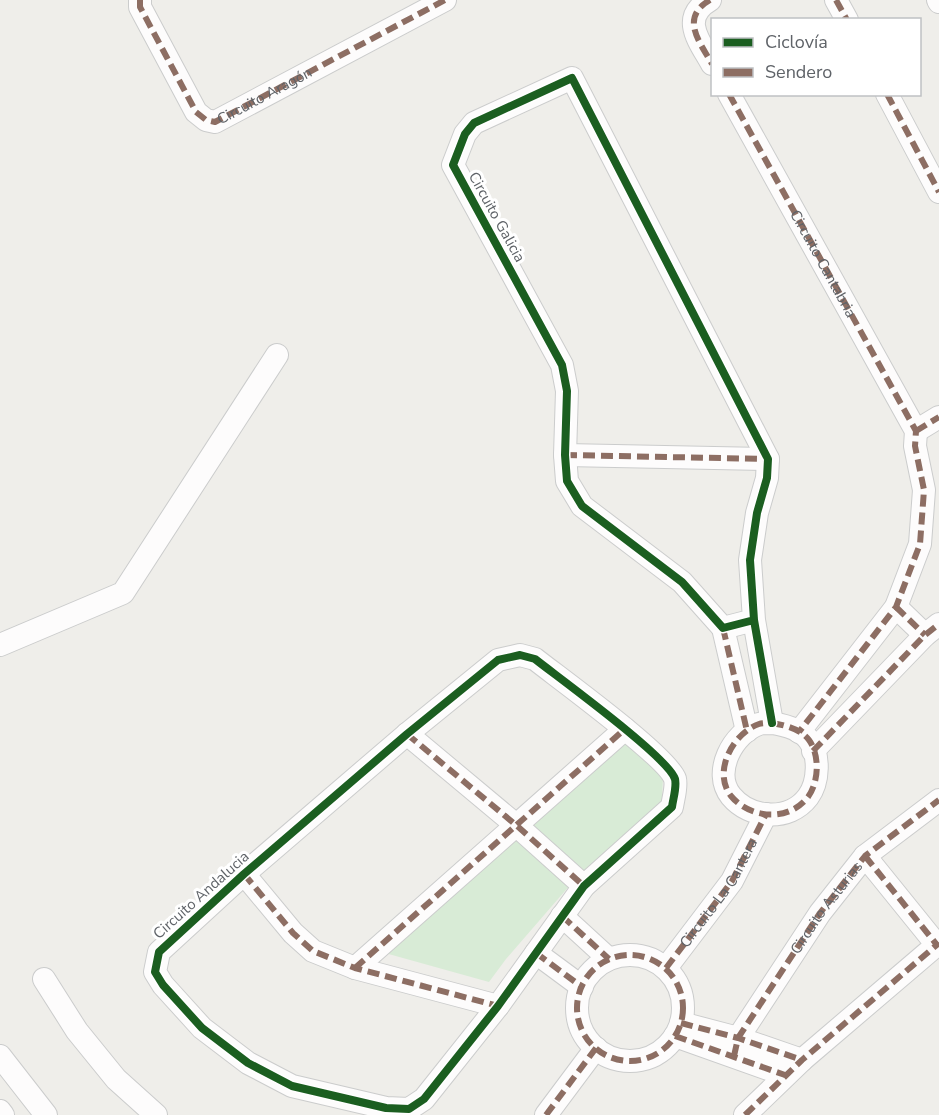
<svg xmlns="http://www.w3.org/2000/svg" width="939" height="1115" viewBox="0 0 939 1115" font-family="'Nunito Sans',sans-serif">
<rect width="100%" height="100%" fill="#efeeea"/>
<path fill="#d8ebd6" d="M624,739L663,776L662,800L587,875L523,817Z
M510,833L571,884L506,959L489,982L385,953Z"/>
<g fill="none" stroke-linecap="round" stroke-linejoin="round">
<g stroke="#cbcccc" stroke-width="24">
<g id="minor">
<path id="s1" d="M140,0V7L196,112L206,120L215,122L445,0"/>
<path d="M710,0C679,18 700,42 712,64"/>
<path d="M836,0L847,20"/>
<path d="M938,0L939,2"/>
<path d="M729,94L916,431L915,446L924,490L920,544L896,607L799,732"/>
<path d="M887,94L939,192"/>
<path d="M916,431L939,417"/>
<path d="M565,455L768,459"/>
<path d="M896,607L925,635"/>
<path d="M754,620L723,628L682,582L582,506L567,481L565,455L567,391L562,365L453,165L465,134L474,123L572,78L768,459L767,478L757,513L750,560L754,620L772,723"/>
<path d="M723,628L747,731"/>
<path d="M0,645L123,593L277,355"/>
<path d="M520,655L535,659C559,678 668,757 675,779C677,787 673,799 672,807L584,886L498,1006L424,1099L409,1109L386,1108L292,1086L248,1063L202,1028L163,985L155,972L159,952L244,874L407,734L498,660Z"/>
<path d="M772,723C784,725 801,729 809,740C820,755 819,782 808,797C789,822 750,819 731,796C712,772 733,733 759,724C762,723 768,723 772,723Z"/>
<path d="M407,734L516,825L584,886"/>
<path d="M813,751L925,635L939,624"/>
<path d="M865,856L937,945"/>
<path d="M244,874L293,933L313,951L355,968L498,1006"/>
<path d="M562,916L609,959"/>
<path d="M536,953L582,987"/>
<circle cx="630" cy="1008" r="53"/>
<path d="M355,968L625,729"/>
<path id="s2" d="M666,968L732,881L766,814"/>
<path d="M44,979L77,1031L116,1079L156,1115"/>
<path d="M681,1023L738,1038L802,1060"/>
<path d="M675,1036L785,1075"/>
<path d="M0,1056L46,1115"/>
<path d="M734,1056L738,1038L820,913L865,856L939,800"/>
<path d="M0,1111L3,1115"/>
<path d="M546,1115L596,1048"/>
<path d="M745,1115L802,1060L939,943"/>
</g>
</g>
<use href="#minor" stroke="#fdfcfc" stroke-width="22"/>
<g stroke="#8d6e63" stroke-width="6" stroke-dasharray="12 6" stroke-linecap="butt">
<path d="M140,0V7L196,112L206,120L215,122L445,0"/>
<path d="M710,0C679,18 700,42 712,64"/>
<path d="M836,0L847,20"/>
<path id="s3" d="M729,94L916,431L915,446L924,490L920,544L896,607L799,732"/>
<path d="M887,94L939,192"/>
<path d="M916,431L939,417"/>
<path d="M565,455L768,459"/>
<path d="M896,607L925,635"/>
<path d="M723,628L747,731"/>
<path d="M772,723C784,725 801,729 809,740C820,755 819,782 808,797C789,822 750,819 731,796C712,772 733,733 759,724C762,723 768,723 772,723Z"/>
<path d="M407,734L516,825L584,886"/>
<path d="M813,751L925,635L939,624"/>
<path d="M865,856L937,945"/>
<path d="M244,874L293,933L313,951L355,968L498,1006"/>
<path d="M562,916L609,959"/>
<path d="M536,953L582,987"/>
<circle cx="630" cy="1008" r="53"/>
<path d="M355,968L625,729"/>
<path d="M666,968L732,881L766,814"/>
<path d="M681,1023L738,1038L802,1060"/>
<path d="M675,1036L785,1075"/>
<path id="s4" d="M734,1056L738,1038L820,913L865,856L939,800"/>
<path d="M546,1115L596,1048"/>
<path d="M745,1115L802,1060L939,943"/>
</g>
<g stroke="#fff" stroke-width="11">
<path id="cycleway" d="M754,620L723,628L682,582L582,506L567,481L565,455L567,391L562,365L453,165L465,134L474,123L572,78L768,459L767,478L757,513L750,560L754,620L772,723
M520,655L535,659C559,678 668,757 675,779C677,787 673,799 672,807L584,886L498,1006L424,1099L409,1109L386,1108L292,1086L248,1063L202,1028L163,985L155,972L159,952L244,874L407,734L498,660Z"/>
</g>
<use href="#cycleway" stroke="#1b5e20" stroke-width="8"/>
</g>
<g text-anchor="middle" stroke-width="6" stroke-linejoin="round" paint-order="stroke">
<g font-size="15" fill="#5f6368" stroke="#fff">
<text dy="5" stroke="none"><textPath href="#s1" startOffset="204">Circuito Aragón</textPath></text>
<text transform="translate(497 217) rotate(61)" y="5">Circuito Galicia</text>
<text dy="5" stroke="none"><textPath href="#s3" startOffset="194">Circuito Cantabria</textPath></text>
<text dy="5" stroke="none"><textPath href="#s2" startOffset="92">Circuito La Cantera</textPath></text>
<text transform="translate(201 895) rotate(-42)" y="5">Circuito Andalucia</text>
<text dy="5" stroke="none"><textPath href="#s4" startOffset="176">Circuito Asturias</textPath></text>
</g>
</g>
<rect x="711" y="18" width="210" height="78" fill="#ffffff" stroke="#bfc1c3" stroke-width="1.5"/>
<rect x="723" y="38" width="30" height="9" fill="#1b5e20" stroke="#bfc1c3" stroke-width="1.5"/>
<text x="765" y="48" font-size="18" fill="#5f6368">Ciclovía</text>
<rect x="723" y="68" width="30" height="9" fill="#8d6e63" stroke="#bfc1c3" stroke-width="1.5"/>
<text x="765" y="78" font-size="18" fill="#5f6368">Sendero</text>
</svg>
